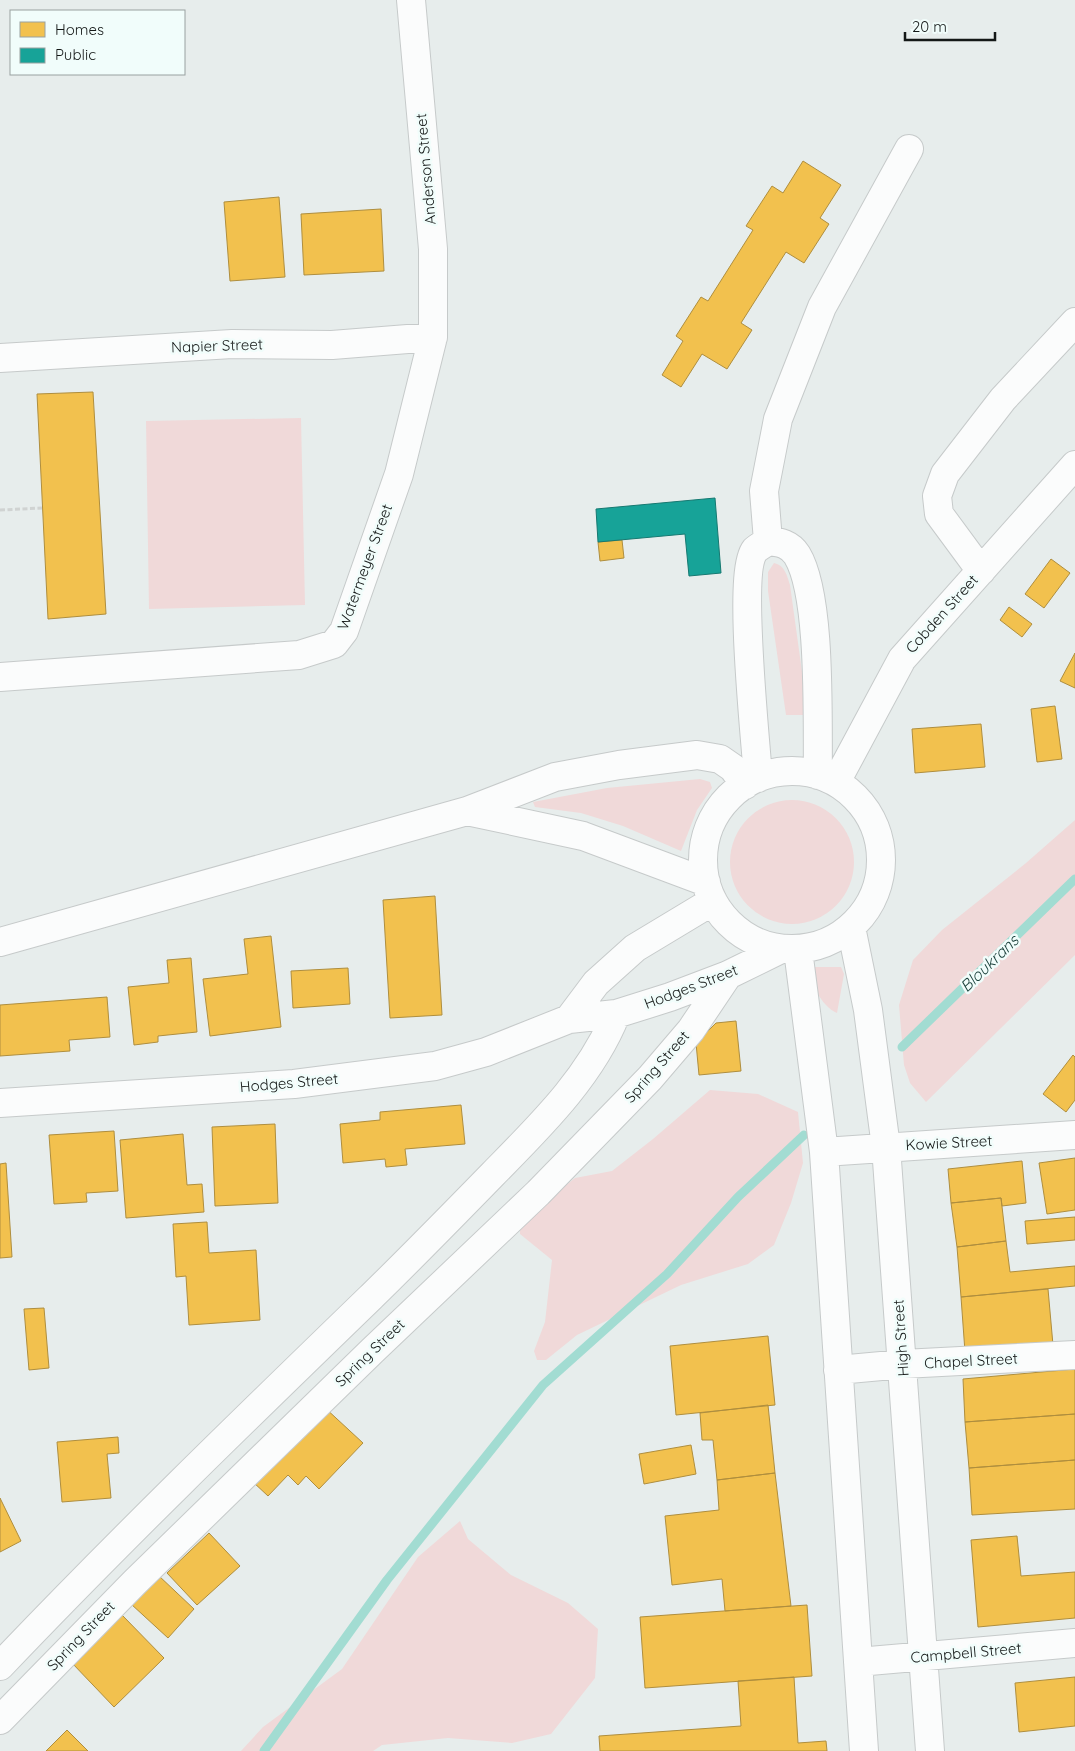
<svg xmlns="http://www.w3.org/2000/svg" width="1075" height="1751" viewBox="0 0 1075 1751" font-family="Quicksand,sans-serif">
<rect width="100%" height="100%" fill="#e7edec"/>
<path fill="#f0d9d9" d="M301,418L305,605L149,609L146,421Z
M774,563C785,565 787,576 790,585L808,715H786L768,591V572Z
M700,779L710,782L712,788L697,810L681,851L623,826L581,813L535,807L533,802L607,788Z
M730 862a62 62 0 1 1 124 0a62 62 0 1 1-124 0Z
M1075,820V955L926,1102L910,1083L904,1065L899,1005L913,960L942,930L1026,863Z
M807,967H841L844,974L837,1013C821,1006 811,983 807,967Z
M710,1090L758,1094L798,1112L803,1163L791,1203L774,1245L748,1264L681,1285L577,1335L546,1360H537L534,1351L545,1322L552,1260L520,1234V1222L575,1178L612,1171L653,1139Z
M460,1521L468,1539L511,1575L568,1603L598,1629L595,1678L551,1734L512,1743L448,1738L382,1745L373,1751H241L263,1727L342,1669L418,1557Z"/>
<path fill="#f2c14e" stroke="#af8e3e" d="M803,161L841,185L820,218L829,224L804,263L786,252L741,323L752,330L727,369L702,354L681,387L662,375L683,341L676,336L701,297L708,301L753,230L746,226L772,186L783,193Z
M279,197L285,277L230,281L224,202Z
M381,209L384,271L304,275L301,214Z
M93,392L106,614L48,619L37,394Z
M622,540L624,558L600,561L598,542Z
M1051,559L1070,573L1044,608L1025,594Z
M1009,607L1032,624L1022,637L1000,620Z
M1075,653V688L1060,681Z
M1055,706L1062,759L1037,762L1031,709Z
M981,724L985,767L915,773L912,729Z
M435,896L442,1015L390,1018L383,900Z
M271,936L281,1027L210,1036L203,979L248,974L244,939Z
M191,958L197,1032L158,1036V1042L134,1045L128,987L169,983L167,960Z
M348,968L350,1004L293,1008L291,971Z
M107,997L110,1037L69,1040L70,1051L0,1056V1005Z
M736,1021L741,1071L699,1075L696,1043L716,1023Z
M1073,1055L1075,1057V1100L1066,1112L1043,1094Z
M461,1105L465,1144L405,1149L407,1165L386,1167L385,1159L343,1163L340,1124L380,1120V1112Z
M275,1124L278,1203L215,1206L212,1127Z
M114,1131L118,1191L86,1193L87,1202L54,1204L49,1135Z
M183,1134L187,1185L202,1184L204,1212L126,1218L120,1140Z
M1075,1158V1210L1047,1214L1039,1163Z
M1022,1161L1026,1203L1002,1206L1001,1198L951,1203L948,1169Z
M6,1163L12,1257L0,1258V1164Z
M1001,1198L1006,1241L957,1247L951,1203Z
M1075,1217V1240L1027,1244L1025,1221Z
M207,1222L209,1253L256,1250L260,1320L189,1325L186,1276L176,1277L173,1224Z
M1006,1241L1010,1272L1075,1266V1286L961,1297L957,1247Z
M1048,1289L1053,1345L965,1352L961,1297Z
M44,1308L49,1368L29,1370L24,1309Z
M768,1336L775,1405L676,1415L670,1346Z
M1075,1369V1414L965,1422L963,1379Z
M768,1405L775,1473L717,1480L713,1440H702L700,1413Z
M323,1406L363,1443L319,1489L306,1476L298,1485L288,1475L268,1496L252,1481Z
M1075,1414V1460L969,1468L965,1422Z
M118,1437L119,1453L107,1454L111,1498L62,1502L57,1442Z
M691,1445L696,1474L644,1484L639,1454Z
M1075,1460V1509L972,1515L969,1468Z
M775,1473L791,1606L725,1611L722,1579L672,1585L665,1516L719,1510L717,1480Z
M0,1498L21,1541L0,1552Z
M209,1533L240,1566L197,1605L167,1573Z
M1017,1536L1021,1576L1075,1572V1618L978,1627L971,1540Z
M158,1575L194,1609L168,1638L131,1604Z
M807,1605L812,1676L645,1688L640,1617Z
M122,1615L164,1658L114,1707L72,1663Z
M794,1677L798,1743L826,1741L827,1751H600L599,1736L741,1726L738,1681Z
M1075,1677V1726L1019,1732L1015,1683Z
M67,1730L88,1751H46Z"/>
<path fill="#17a398" stroke="#167971" d="M715,498L721,573L689,576L685,534L598,542L596,509Z"/>
<g fill="none" stroke-linecap="round" stroke-linejoin="round">
<path stroke="#a2dcd2" stroke-width="9" d="M902,1047L1075,879
M264,1751L387,1580L543,1385L667,1274L738,1197L804,1135"/>
<g stroke="#c6caca" stroke-width="30">
<path id="minor" d="M0,358L232,344L332,345L433,337
M768,541L764,491L778,419L822,307L909,149
M981,571L939,514L937,496L945,474L1003,399L1075,322
M0,677L299,655L334,644L344,631L399,474L433,337V249L411,0
M703 860a89 89 0 1 1 178 0a89 89 0 1 1-178 0Z
M758,778C756,742 737,572 755,550C758,547 764,544 768,541C780,542 790,544 797,555C822,596 817,723 818,775
M836,782L902,659L1075,465
M467,811L583,836L706,882
M851,927L868,1010L886,1147L930,1751
M0,942L467,811L555,777L619,765L697,755L720,759L733,768L745,785
M798,950L824,1152L864,1751
M569,1019L596,983L635,948L713,901
M0,1103L294,1084L435,1066L486,1052L569,1019L616,1014L670,997L728,975L781,949
M824,1152L1075,1135
M838,1370L903,1364L1075,1355
M858,1662L1075,1643
M0,1666C121,1539 246,1418 372,1296C413,1256 453,1215 493,1174C539,1127 591,1077 616,1014
M0,1720L135,1582L372,1351L538,1193L650,1078L691,1030L728,975"/>
</g>
<path stroke="#d0d3d2" stroke-width="3" stroke-dasharray="5 2.5" stroke-linecap="butt" d="M0,510L42,508"/>
<use href="#minor" stroke="#fbfcfc" stroke-width="28"/>
</g>
<g text-anchor="middle" stroke-width="5" stroke-linejoin="round" paint-order="stroke">
<g font-size="15" fill="#141817" stroke="#f1fdfb">
<text transform="translate(426 169) rotate(-95)" y="5">Anderson Street</text>
<text transform="translate(217 346) rotate(-2)" y="5">Napier Street</text>
<text transform="translate(365 567) rotate(-70)" y="5">Watermeyer Street</text>
<text transform="translate(942 614) rotate(-48)" y="5">Cobden Street</text>
<text transform="translate(691 987) rotate(-21)" y="5">Hodges Street</text>
<text transform="translate(657 1067) rotate(-49)" y="5">Spring Street</text>
<text transform="translate(289 1083) rotate(-5)" y="5">Hodges Street</text>
<text transform="translate(949 1143) rotate(-3)" y="5">Kowie Street</text>
<text transform="translate(901 1338) rotate(-94)" y="5">High Street</text>
<text transform="translate(370 1353) rotate(-44)" y="5">Spring Street</text>
<text transform="translate(971 1361) rotate(-3)" y="5">Chapel Street</text>
<text transform="translate(81 1636) rotate(-46)" y="5">Spring Street</text>
<text transform="translate(966 1653) rotate(-5)" y="5">Campbell Street</text>
</g>
<g font-size="16" font-style="italic" fill="#1c423c" stroke="#f1fdfb">
<text transform="translate(989 963) rotate(-44)" y="6">Bloukrans</text>
</g>
</g>
<rect x="10" y="10" width="175" height="65" fill="#f1fdfb" stroke="#99a1a0"/>
<rect x="20" y="22" width="25" height="15" fill="#f2c14e" stroke="#99a1a0"/>
<text x="55" y="35" font-size="15" fill="#141817">Homes</text>
<rect x="20" y="48" width="25" height="15" fill="#17a398" stroke="#99a1a0"/>
<text x="55" y="60" font-size="15" fill="#141817">Public</text>
<path d="M905 32v8h90v-8" fill="none" stroke="#141817" stroke-width="2.5"/>
<text x="912" y="32" font-size="15" fill="#141817" stroke="#f1fdfb" stroke-width="4" paint-order="stroke">20 m</text>
</svg>
